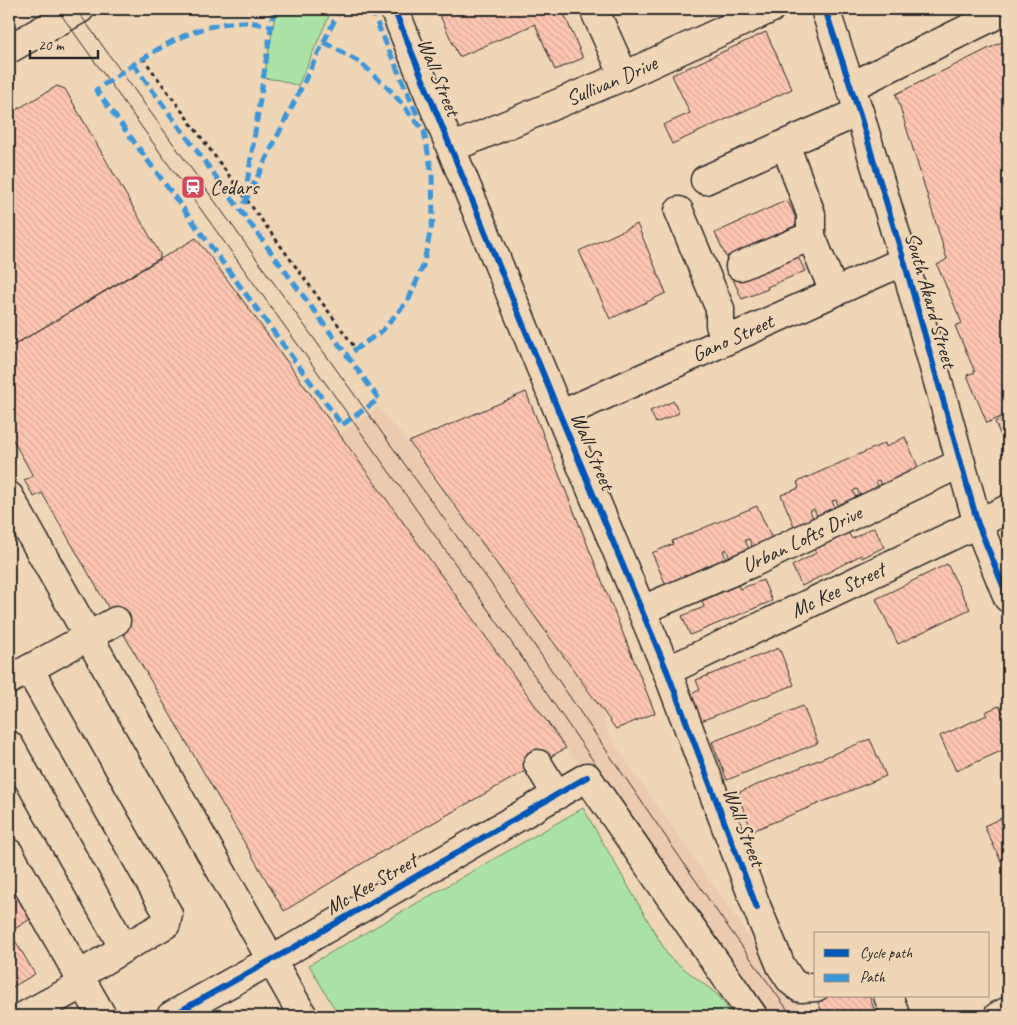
<svg xmlns="http://www.w3.org/2000/svg" width="1017" height="1025" viewBox="0 0 1017 1025" font-family="Caveat,sans-serif">
<defs>
<pattern id="building-back-hatch" width="6" height="6" patternUnits="userSpaceOnUse" patternTransform="scale(1.25)"><rect width="6" height="6" fill="#fec5b2"/><path d="M-1 5l2 2M0 0l6 6M5-1l2 2" fill="none" stroke="#daa999"/></pattern>
</defs>
<rect width="100%" height="100%" fill="#efd6b7"/>
<filter id="ink" filterUnits="userSpaceOnUse"><feTurbulence type="fractalNoise" baseFrequency=".02" numOctaves="2"/><feDisplacementMap in="SourceGraphic" scale="10" xChannelSelector="R" yChannelSelector="G"/><feConvolveMatrix kernelMatrix="1 2 1 2 8 2 1 2 1" color-interpolation-filters="sRGB"/></filter>
<g filter="url(#ink)">
<path fill="#eccab0" d="M378,407L393,427L395,426L600,707L608,733L632,770L805,1016H759L626,826L566,748L340,434Z"/>
<path fill="#abe2a5" stroke="#6b8668" d="M276,9H332L298,86L279,80L264,78Z
M583,808L669,957L718,995L733,1016H339L309,965Z"/>
<path fill="url(#building-back-hatch)" stroke="#2b2b2b" d="M437,9H562L583,58L555,70L535,24L459,57Z
M766,32L792,89L672,144L663,125L690,113L672,75Z
M1008,39V414L987,423L967,375L975,372L955,326L962,323L937,265L947,259L896,94Z
M57,86L65,89L160,254V258L9,348V114Z
M787,200L799,224L726,257L715,233Z
M637,224L666,293L610,319L579,251Z
M196,238L244,302L566,748L376,855L284,911L42,493L34,497L24,480L33,476L9,433V407L12,405L9,400V348Z
M794,249L805,271L767,287L768,289L742,299L732,277Z
M526,392L655,713L616,729L409,442Z
M674,401L679,413L656,423L650,411Z
M1008,416V453L995,422Z
M905,437L922,476L884,492L879,480L876,481L882,495L863,503L857,489L853,491L859,505L841,512L836,500L832,501L838,515L820,522L814,509L810,511L816,525L797,533L781,495L799,488L797,482L885,443L886,447Z
M757,506L775,545L755,553L749,539L745,540L752,556L733,564L726,549L723,551L729,566L710,574L707,567L669,592L652,553L673,544L672,541Z
M874,527L884,547L862,558L861,555L802,586L792,566L816,553L814,549L848,532L852,539Z
M947,564L970,609L898,644L876,599Z
M763,580L772,601L690,635L682,616L704,607L702,601L738,585L740,589Z
M779,648L794,685L701,721L691,694L700,690L696,680Z
M803,706L818,743L727,780L712,742Z
M999,706L1003,713L1008,711V748L956,771L940,736L987,715L985,712Z
M870,739L886,776L752,831L737,793Z
M1008,815V858L1001,861L984,826Z
M9,872L35,916L10,932L35,974L9,989Z
M826,996H869L877,1016H824L817,1000Z"/>
<g fill="none" stroke-linecap="round" stroke-linejoin="round">
<g stroke="#2b2b2b" stroke-width="31">
<g id="minor">
<path d="M394,9L560,415L667,671L757,908L781,966L791,981L800,988L816,987"/>
<path d="M594,9L624,76"/>
<path d="M9,49L80,9"/>
<path d="M850,87L1008,9"/>
<path d="M785,144L859,112"/>
<path id="s1" d="M451,148L624,76L770,9"/>
<path d="M705,180L785,144L811,214V236L834,292"/>
<path d="M679,211L720,309V325L727,340"/>
<path d="M740,266L811,236"/>
<path id="s2" d="M560,415L904,261"/>
<path d="M9,496L303,1016"/>
<path id="s3" d="M642,610L752,563L961,463"/>
<path d="M29,669L168,914L166,924L124,948"/>
<path id="s4" d="M667,671L1008,509"/>
<path d="M9,680L116,621"/>
<path d="M9,745L124,948L78,976"/>
<path d="M538,764L557,795"/>
<path d="M9,853L102,1016"/>
<path d="M888,996L896,1016"/>
<path d="M24,1016L83,984"/>
<path d="M171,1016L291,949L587,777L753,1016"/>
<path d="M998,1016L1008,1011"/>
</g>
</g>
<g stroke="#2b2b2b" stroke-width="31">
<path id="major" d="M825,9L859,112L904,261L978,524L1008,598"/>
</g>
<path stroke="#2b2b2b" stroke-width="3" stroke-dasharray="4 4" stroke-linecap="butt" d="M143,58L356,349"/>
<use href="#minor" stroke="#efd6b7" stroke-width="28"/>
<use href="#major" stroke="#efd6b7" stroke-width="28"/>
<path stroke="#2b2b2b" stroke-width="1" d="M57,9L502,629L705,922L772,1016
M76,9L515,617L718,913L792,1016"/>
<path stroke="#3c96d7" stroke-width="5" stroke-dasharray="10 5" stroke-linecap="butt" d="M371,9L419,119
M324,42L361,63L393,93L424,131L432,174L433,219L423,266L409,299L382,331L347,355
M133,64L379,399L342,425L96,90C141,60 188,22 245,22C253,22 263,25 271,26
M245,197L274,9
M244,204L340,9"/>
<g stroke="#efd6b7" stroke-width="9">
<path id="cycleway" d="M394,9L560,415L667,671L757,908
M825,9L859,112L904,261L978,524L1008,598
M171,1016L291,949L587,777"/>
</g>
<use href="#cycleway" stroke="#0057b8" stroke-width="6"/>
</g>
</g>
<defs>
<g id="station-square" transform="scale(1.25)"><rect x="-9" y="-9" width="18" height="18" rx="4" fill="#d1495b" stroke="#efd6b7"/><path d="M-3-6H3Q5-6 5-4V2Q5 4 3 4L4.5 6H3L1.5 4h-3L-3 6H-4.5L-3 4Q-5 4-5 2V-4Q-5-6-3-6ZM-3.5-4v3h7v-3ZM-3.5 1v1.5H-2V1ZM2 1v1.5H3.5V1Z" fill="#fff"/></g>
</defs>
<g fill-rule="evenodd">
<use href="#station-square" x="193" y="187"/>
</g>
<g text-anchor="middle" stroke-width="4.5" stroke-linejoin="round" paint-order="stroke">
<g font-size="21" fill="#2b2b2b" stroke="#efd6b7">
<text transform="translate(439 77) rotate(68)" y="7">Wall Street</text>
<text dy="7" stroke="none"><textPath href="#s1" startOffset="174">Sullivan Drive</textPath></text>
<text transform="translate(931 300) rotate(74)" y="7">South Akard Street</text>
<text dy="7" stroke="none"><textPath href="#s2" startOffset="189">Gano Street</textPath></text>
<text transform="translate(593 451) rotate(67)" y="7">Wall Street</text>
<text dy="7" stroke="none"><textPath href="#s3" startOffset="175">Urban Lofts Drive</textPath></text>
<text dy="7" stroke="none"><textPath href="#s4" startOffset="189">Mc Kee Street</textPath></text>
<text transform="translate(744 827) rotate(69)" y="7">Wall Street</text>
<text transform="translate(371 884) rotate(-30)" y="7">Mc Kee Street</text>
</g>
<g font-size="21" fill="#2b2b2b" stroke="#efd6b7" text-anchor="start">
<text x="210" y="194">Cedars</text>
</g>
</g>
<rect width="1017" height="1025" fill="none" stroke="#efd6b7" stroke-width="30"/>
<rect x="15" y="15" width="987" height="995" fill="none" stroke="#2b2b2b" stroke-width="2" filter="url(#ink)"/>
<rect x="814" y="932" width="175" height="65" fill="#efd6b7" stroke="#a1927f"/>
<rect x="824" y="949" width="25" height="8" fill="#0057b8" stroke="#a1927f"/>
<text x="860" y="958" font-size="15" fill="#2b2b2b">Cycle path</text>
<rect x="824" y="974" width="25" height="8" fill="#3c96d7" stroke="#a1927f"/>
<text x="860" y="982" font-size="15" fill="#2b2b2b">Path</text>
<path d="M30 50v8h68v-8" fill="none" stroke="#2b2b2b" stroke-width="2.5"/>
<text x="38" y="50" font-size="15" fill="#2b2b2b" stroke="#efd6b7" stroke-width="4" paint-order="stroke">20 m</text>
</svg>
